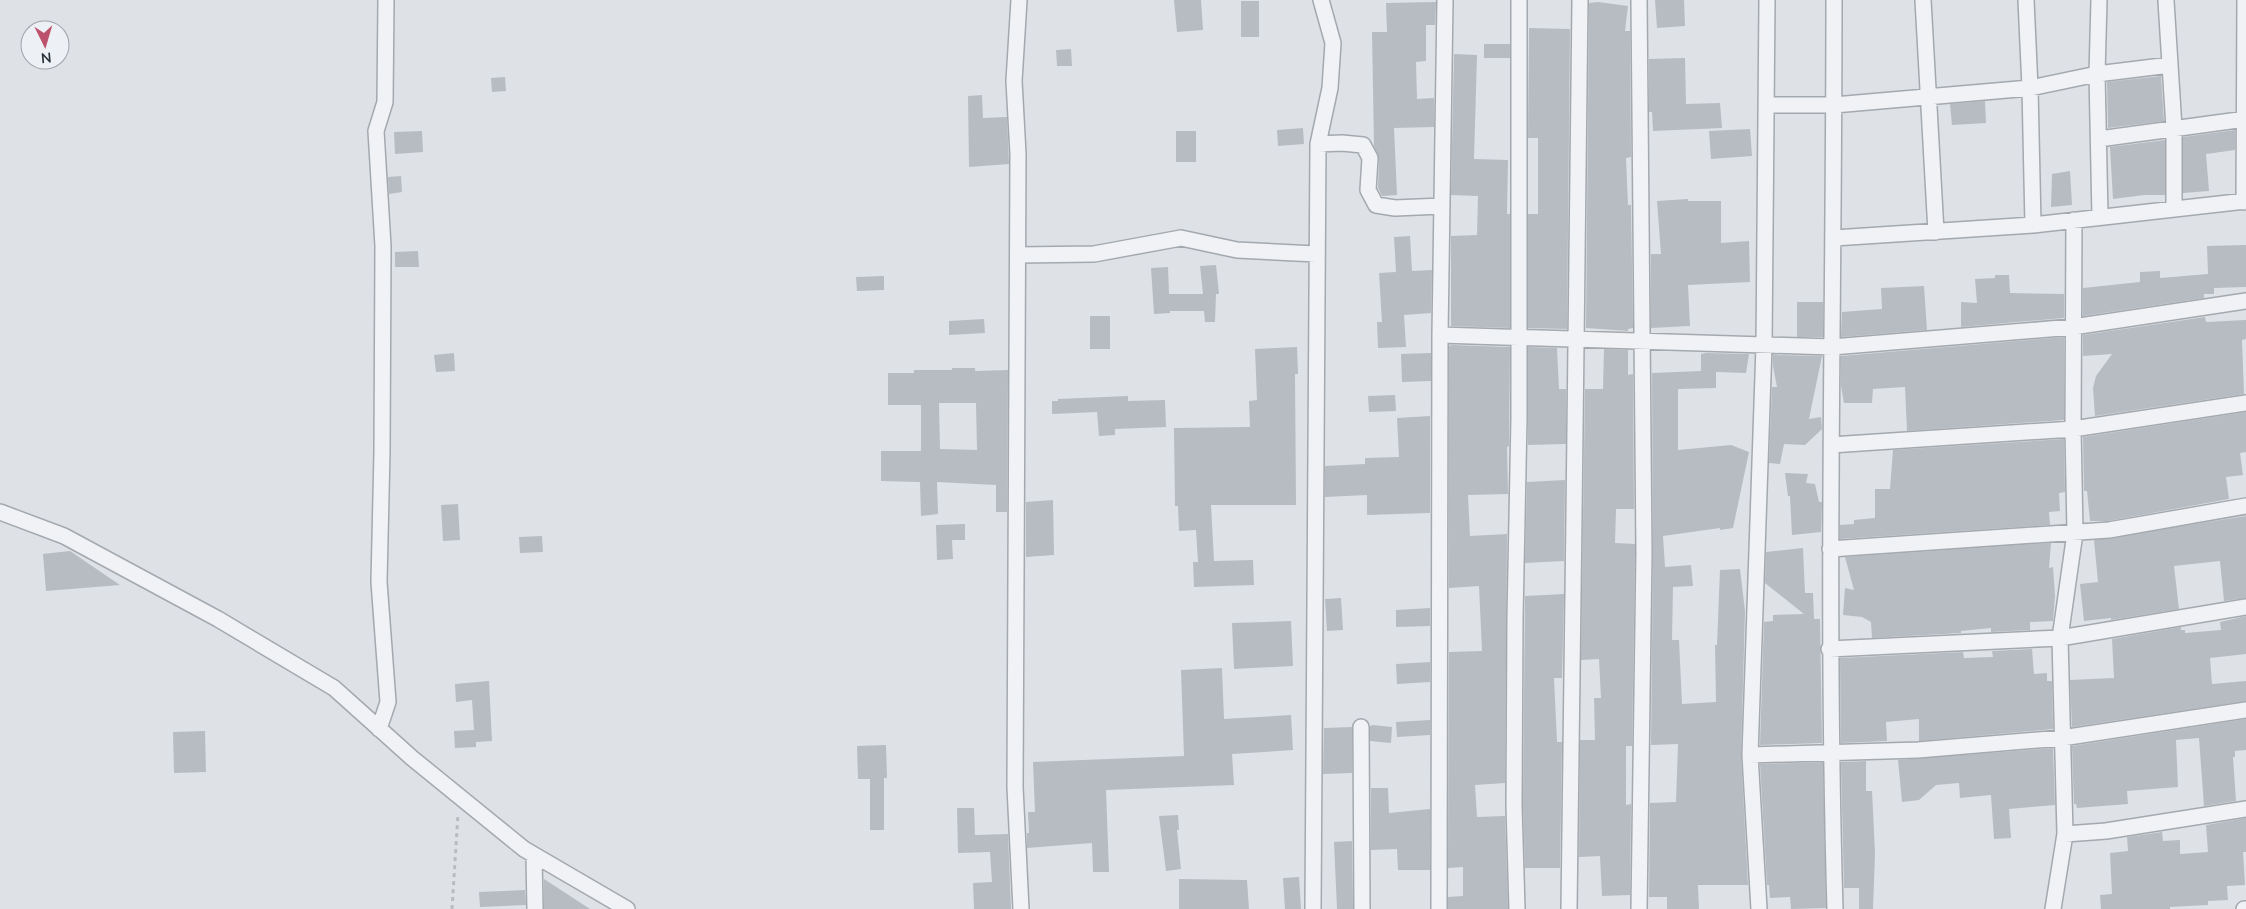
<svg xmlns="http://www.w3.org/2000/svg" width="2246" height="909" viewBox="0 0 2246 909" font-family="'Nunito Sans',sans-serif">
<rect width="100%" height="100%" fill="#dee2e6"/>
<path fill="#b6bcc2" fill-rule="evenodd" d="M1174,0H1201L1203,30L1177,32Z
M1655,0H1684L1685,26L1657,28Z
M1241,1H1259V37H1241Z
M1436,2L1435,25H1426V61L1416,62L1417,99L1434,98V127L1394,128L1397,195L1382,196L1378,188L1379,158L1374,146L1372,32H1387L1386,3Z
M1598,2L1628,6L1625,31H1630L1631,157L1626,158L1628,205H1631L1633,328L1628,329V331L1586,328L1589,3Z
M1529,28L1570,29L1567,329L1528,328V214H1538V138H1528Z
M1484,44H1510V58H1484Z
M1071,49L1072,66H1057L1056,50Z
M1454,54L1477,55L1474,159L1508,160L1507,214H1510V328L1451,326V236L1477,235L1478,196L1451,195Z
M1685,58L1686,104L1720,103L1722,128L1653,131L1652,112H1649V59Z
M2161,76L2164,121L2108,128L2107,82Z
M505,77L506,91L492,92L491,78Z
M982,95L983,118L1007,117L1009,164L969,167L968,96Z
M1985,101L1986,123L1952,125L1950,104Z
M1303,128L1304,144L1278,146L1277,130Z
M1750,129L1752,156L1711,159L1709,131Z
M2235,130V150L2206,154L2209,191L2183,193V137Z
M422,131L423,152L395,154L394,132Z
M1176,131H1196V162H1176Z
M2165,140V195H2144L2113,199L2110,147Z
M2070,171L2072,205L2051,207L2052,174Z
M401,176L402,192L389,194L388,177Z
M1688,199V201H1721V243L1749,241L1750,282L1688,285L1690,326L1651,328V254H1661L1657,201Z
M1410,236L1412,271L1432,270L1431,313L1404,315L1406,347L1378,348L1377,322H1382L1379,273L1396,272L1394,237Z
M2246,245V287L2214,288V294H2204V298L2083,316V288L2140,282V272L2160,271V278L2208,274L2207,246Z
M418,251L419,267H395V252Z
M1216,265L1219,294H1216L1215,322H1205L1204,311H1170V313L1154,314L1151,268L1168,267L1169,294H1203L1200,266Z
M1995,275H2009L2010,293L2064,294V318L1961,327V302L1977,303L1975,279L1995,278Z
M884,276V290L857,291L856,277Z
M1924,286L1927,330L1841,337L1842,312L1882,309L1881,288Z
M1797,302H1823V337H1797Z
M1090,316H1110V349H1090Z
M2205,317L2206,322L2246,320V339L2242,340L2244,394L2095,416L2093,388L2096,376L2112,354L2083,356V335Z
M984,319L985,333L949,335V321Z
M2064,337V420L1907,431L1905,387L1873,389L1872,403H1844L1841,386V356Z
M1452,345L1510,347L1509,446L1507,447L1508,494L1468,495L1470,536L1507,534L1505,783L1475,785L1477,817L1505,816L1508,909H1448V897L1463,896V867L1448,868L1449,652L1482,651L1479,586L1449,588V346Z
M1297,347L1298,374H1295L1296,505H1211L1214,561L1253,560L1254,585L1194,587L1193,562H1198L1196,530L1179,531L1178,506H1175L1174,428L1250,427L1249,401L1257,400L1255,349Z
M1528,347L1557,348L1559,389H1566V444L1528,445Z
M1604,349L1628,350V375L1633,374L1634,509H1616L1615,543L1635,544V553L1632,746H1626V805L1631,804L1630,895L1602,896L1600,856L1579,857L1580,740H1595L1594,698H1601L1599,659L1581,660L1585,389H1603Z
M454,353L455,371L436,372L434,355Z
M1431,353V381L1402,382L1401,354Z
M1706,353L1749,354L1746,373L1716,372V388L1678,389V450L1731,445L1749,452L1733,528L1720,530V528L1663,536L1665,567L1691,565L1693,586L1673,587L1672,640H1679L1682,704L1716,702L1715,645H1717L1720,570L1740,569L1745,611L1741,755L1748,885H1698L1699,909H1667V897H1649L1650,803L1676,802L1678,744L1651,745L1653,553L1652,373L1701,371V354Z
M1773,355L1822,356L1809,419L1821,417L1822,429L1805,445L1784,444L1780,464L1769,463L1772,387H1777L1773,366Z
M952,368H975V371L1008,370L1007,512H996V485L937,482L938,514L921,516L920,482L881,481V451H921V405H888V373H914V370H952ZM939,403H976L977,450L940,449Z
M1395,395L1396,411L1369,412L1368,396Z
M1128,396V401L1165,400L1166,427L1115,429V435L1099,436L1097,412L1052,414V401H1058V399Z
M2246,412V452L2240,453L2243,475L2226,477L2229,499L2108,521H2090L2087,491H2084L2083,437Z
M1430,416V513L1367,515V495L1325,497V466L1365,464V458L1399,457L1397,418Z
M2064,439L2065,492L2059,493L2060,511L2049,512L2050,525L1840,539V525L1854,524V520L1875,518V489H1890L1893,450Z
M1785,473L1808,474L1806,483L1815,484L1819,502H1822L1821,532L1792,535L1790,496H1788Z
M1565,480L1564,561L1525,563L1527,482Z
M1053,500L1054,555L1026,557V502Z
M458,504L460,540L443,541L441,505Z
M2246,516V598L2224,601L2220,561L2174,566L2179,609L2111,620V618L2084,621L2080,584L2098,582L2094,540Z
M965,524V540H952L953,559L937,560L936,525Z
M542,536L543,552L520,553L519,537Z
M2051,543L2049,568L2053,567L2055,596L2053,621L2030,622V630L1991,632V628L1961,631V633L1872,638L1871,622L1862,617L1843,615L1845,588L1854,590L1845,557Z
M1803,548L1805,593H1813L1814,619H1820L1822,743L1760,745L1764,622L1773,621V615L1804,614L1765,583L1766,552Z
M70,551L120,585L46,591L43,554Z
M1564,594L1562,678H1554L1557,742H1562L1560,868H1525L1523,806L1525,596Z
M1341,598L1343,630L1327,631L1325,599Z
M1430,608V626L1396,627V610Z
M2246,616V654L2210,658L2212,684L2246,681V701L2072,727L2070,680L2114,678L2112,639L2181,627V630H2185V633L2221,630L2220,622Z
M1291,621L1293,666L1234,669L1232,623Z
M2032,649L2034,674L2047,673V681H2052L2053,729L1919,741V719L1886,722L1887,741L1841,743L1840,658L1963,652L1964,658L1993,657L1992,651Z
M1430,662V682L1397,684L1396,664Z
M1222,668L1224,719L1291,715L1293,750L1232,754L1234,785L1106,790L1109,872H1093L1092,843L1027,848V833H1029L1028,812H1035L1033,762L1184,756L1181,670Z
M489,681L492,741L476,742V747L455,748L454,731L474,730L472,700L456,702L455,684Z
M2246,719V750L2235,751V757H2233L2236,801L2204,806L2199,738L2176,740L2178,787L2127,791L2128,804L2077,808L2076,804H2074L2072,746Z
M1430,720V735L1397,737L1396,722Z
M1373,725L1392,727L1391,743L1370,741V726Z
M1352,727V773L1323,774L1324,728Z
M205,731L206,772L174,773L173,732Z
M886,745L887,778H884V830H870V779H858L857,746Z
M2053,748L2055,805L2009,809L2011,838L1994,839L1991,795L1960,798L1959,783L1936,785L1919,800L1902,802L1898,760Z
M1866,761V791H1872L1875,853L1873,909H1859V888H1844L1841,762Z
M1823,762L1826,908L1791,909L1790,897L1770,898L1769,885H1767L1760,764Z
M1371,788H1388L1389,813L1430,809V870H1398L1397,849L1371,850Z
M957,808H974L975,835L1008,834L1011,909H974L973,883L992,882L990,852L958,853Z
M1178,815L1179,830H1177L1181,869L1166,871L1159,816Z
M2246,818V852H2243L2245,885L2227,886L2228,900L2208,901V905L2170,907V909H2101L2100,895L2112,894L2110,853L2128,851L2127,837L2162,832L2163,841L2180,840V854L2208,852L2206,825Z
M1352,841L1353,909H1337L1334,842Z
M1299,877L1301,909H1285L1283,878Z
M544,879L590,909H544Z
M1179,879L1247,880L1249,909H1179Z
M525,890L526,905L480,907L479,892Z"/>
<g fill="none" stroke-linecap="round" stroke-linejoin="round">
<g stroke="#a4a9af" stroke-width="18">
<path id="minor" d="M1019,0L1014,81L1018,154L1015,787L1021,909
M1834,0C1834,303 1826,606 1835,909
M1923,0L1936,232
M2026,0L2030,88L2033,225
M2099,0L2097,74L2100,217
M2166,1L2174,128V209
M1767,105H1834L2030,88L2097,74L2170,65
M2099,139L2246,119
M1318,144L1342,143L1363,145L1370,158L1368,190L1376,205L1395,208L1442,206
M2244,202L2245,0
M1834,238L2033,225L2246,201
M1018,255L1094,254L1181,238L1237,250L1316,254
M1440,335L1832,347L2073,327L2246,301
M1831,445L2073,429L2246,403
M0,512L64,536L218,619L334,688L412,758L524,849L627,909
M1830,549L2109,530L2246,506
M1829,649L2060,638L2246,607
M1361,727L1362,909
M379,729L388,702L379,582L382,452L383,246L376,131L385,102L386,0
M1750,755L1918,750L2062,738L2246,710
M2065,834L2106,831L2246,809
M534,856L535,909
M1313,909L1318,144L1330,88L1333,43L1321,0
M1439,909L1440,335L1445,0
M1517,909L1514,806L1515,618L1519,418V0
M1569,909C1572,606 1578,303 1580,0
M1639,909L1644,553L1639,0
M1759,909L1750,755L1764,346L1767,0
M2053,909L2065,834L2060,638L2075,533L2073,429L2074,220
M2244,909H2246"/>
</g>
<path stroke="#b8bcc1" stroke-width="3" stroke-dasharray="4 4" stroke-linecap="butt" d="M452,909L458,814"/>
<use href="#minor" stroke="#f0f2f5" stroke-width="15"/>
</g>
<g transform="translate(45 45) rotate(175)"><circle r="24" fill="#edf0f4" stroke="#9fa4aa"/>
<path d="M0-4L9 19L0 12L-9 19Z" fill="#bd516c"/>
<text y="-8" font-size="14" font-weight="bold" text-anchor="middle" fill="#29313b">N</text>
</g>
</svg>
